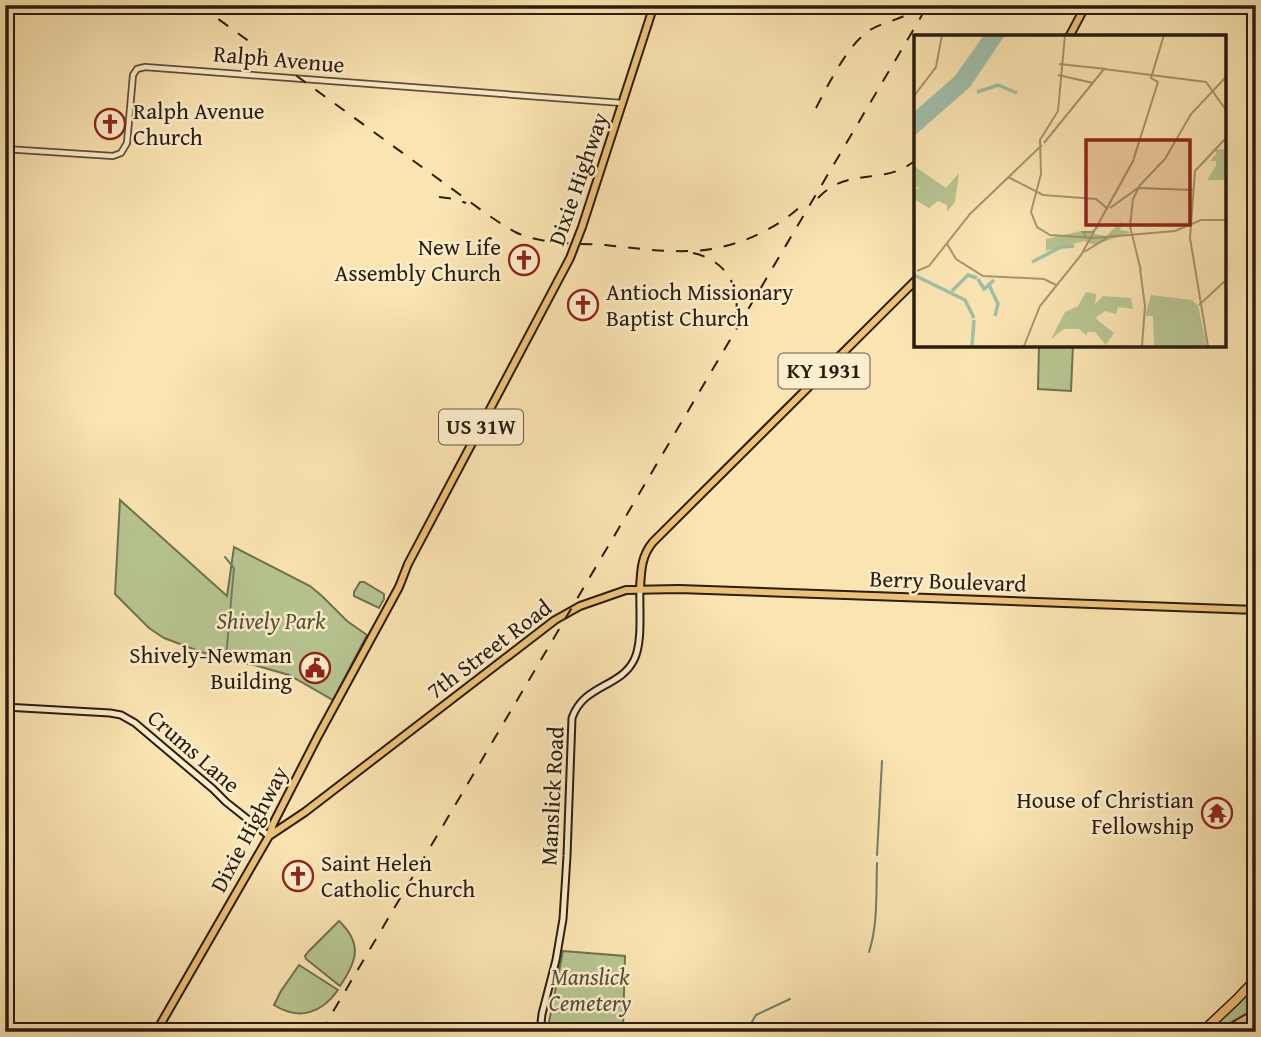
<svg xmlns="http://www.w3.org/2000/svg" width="1261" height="1037" viewBox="0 0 1261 1037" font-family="'Gentium Book Plus',serif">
<rect width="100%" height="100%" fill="#fae4b1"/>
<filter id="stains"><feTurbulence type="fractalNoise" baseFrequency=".00286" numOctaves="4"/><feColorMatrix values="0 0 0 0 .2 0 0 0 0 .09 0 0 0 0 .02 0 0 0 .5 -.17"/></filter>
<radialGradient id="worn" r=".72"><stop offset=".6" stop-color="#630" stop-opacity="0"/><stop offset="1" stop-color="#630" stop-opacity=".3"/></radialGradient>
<path fill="#b7c591" stroke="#707150" stroke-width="2" d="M1039,345H1073L1071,391L1038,389Z
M120,500L227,596L234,547L310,586L322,596L347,621L367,635L333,700L289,675L254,665L220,659L164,638L149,628L115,594Z
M360,582H364L384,594V599L379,608L354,596V592Z
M339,921C363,944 357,961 340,986L306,959L305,956L309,951Z
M563,951L625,956L623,1029L701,1032H547Z
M299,965L338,990C322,1013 299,1021 274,1005L281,991Z
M1256,986V1008L1214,1032H1205Z"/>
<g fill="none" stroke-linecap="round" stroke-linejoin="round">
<path stroke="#6f7e6c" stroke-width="2" d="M225,557L234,568L226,657
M877,855L882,761
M869,952C878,925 876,892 877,863
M746,1032L756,1015L790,999"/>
<g stroke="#5d4f37" stroke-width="8">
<path id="tertiary" d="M5,149L113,156L121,153L127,143L133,75L137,69L145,67L622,103"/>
</g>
<g stroke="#291d0e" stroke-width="9">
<path id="secondary" d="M5,707L110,713L121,715L135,723L213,789L226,802L269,836
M540,1032L542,1014L556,960L563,919L567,856L572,718C584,684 620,688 634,660C643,642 639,609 640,589"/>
</g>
<g stroke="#291d0e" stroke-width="10">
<path id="primary" d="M1069,37L1086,5
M640,589C641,571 641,556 653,542L916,280
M269,836L305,812L555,620L580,606L626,590L679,589L1256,610
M156,1032L269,836L273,824L318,736L399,587L408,564L570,258L582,227L654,5"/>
</g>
<g stroke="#291d0e" stroke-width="11">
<path id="motorway" d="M1202,1032L1236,1000L1256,979
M1225,1032L1256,1014
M1243,1032L1256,1025"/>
</g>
<use href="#tertiary" stroke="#fcedcc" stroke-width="4.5"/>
<use href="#secondary" stroke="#fcedcc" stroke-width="5"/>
<use href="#primary" stroke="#edc278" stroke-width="6"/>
<use href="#motorway" stroke="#edc278" stroke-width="8"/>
<path stroke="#291d0e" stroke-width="2" stroke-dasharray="12 12" stroke-linecap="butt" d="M199,5L488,215C497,221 506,227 515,232C543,245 575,243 605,245C633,248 662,252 690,251C732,250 776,231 805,202
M816,108C828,85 848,44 870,30C887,20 905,20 920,5
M439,197L455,199L466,203
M818,198C839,176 859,179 886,174C897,172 907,167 916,160
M693,253C729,261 743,291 734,325
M321,1032L928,5"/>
</g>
<defs>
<g id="church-ring" transform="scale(1.575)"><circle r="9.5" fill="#fcedcc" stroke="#8f2418" stroke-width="1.5"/><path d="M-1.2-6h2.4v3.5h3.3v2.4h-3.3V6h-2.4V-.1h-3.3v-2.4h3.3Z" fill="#8f2418"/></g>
<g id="civic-ring" transform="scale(1.575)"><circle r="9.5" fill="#fcedcc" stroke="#8f2418" stroke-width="1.5"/><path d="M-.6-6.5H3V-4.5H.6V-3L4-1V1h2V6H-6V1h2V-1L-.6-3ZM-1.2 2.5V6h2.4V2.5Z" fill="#8f2418"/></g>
<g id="temple-ring" transform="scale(1.575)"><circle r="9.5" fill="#fcedcc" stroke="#8f2418" stroke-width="1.5"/><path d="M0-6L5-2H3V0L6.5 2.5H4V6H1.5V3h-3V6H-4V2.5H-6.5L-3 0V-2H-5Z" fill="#8f2418"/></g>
</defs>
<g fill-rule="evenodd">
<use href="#church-ring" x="110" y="124"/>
<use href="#church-ring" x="524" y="260"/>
<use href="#church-ring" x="583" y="305"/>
<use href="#civic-ring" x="315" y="668"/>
<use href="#temple-ring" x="1217" y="813"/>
<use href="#church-ring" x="298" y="876"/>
</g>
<g text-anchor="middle" stroke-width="5" stroke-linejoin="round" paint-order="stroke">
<g fill="#fcedcc" stroke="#685b47" stroke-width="2">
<rect x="778.5" y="353.5" width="91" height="35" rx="5"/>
<rect x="439" y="409.5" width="84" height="35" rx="5"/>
</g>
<g font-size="21" font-weight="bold" fill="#291d0e">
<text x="824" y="378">KY 1931</text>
<text x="481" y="434">US 31W</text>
</g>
<g font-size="23" fill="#291d0e" stroke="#fcedcc">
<text transform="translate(279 59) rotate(5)" y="8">Ralph Avenue</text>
<text transform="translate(578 179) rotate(-71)" y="8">Dixie Highway</text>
<text transform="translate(948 581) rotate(2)" y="8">Berry Boulevard</text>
<text transform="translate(489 649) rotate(-37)" y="8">7th Street Road</text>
<text transform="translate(194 751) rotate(41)" y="8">Crums Lane</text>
<text transform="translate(552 796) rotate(-87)" y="8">Manslick Road</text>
<text transform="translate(249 829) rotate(-62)" y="8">Dixie Highway</text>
</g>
<g font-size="23" fill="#291d0e" stroke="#fcedcc" text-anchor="start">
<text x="133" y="119">Ralph Avenue<tspan x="133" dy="26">Church</tspan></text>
<text x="501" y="255" text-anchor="end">New Life<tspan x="501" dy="26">Assembly Church</tspan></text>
<text x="606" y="300">Antioch Missionary<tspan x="606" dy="26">Baptist Church</tspan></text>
<text x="292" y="663" text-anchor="end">Shively-Newman<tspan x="292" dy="26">Building</tspan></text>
<text x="1194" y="808" text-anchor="end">House of Christian<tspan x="1194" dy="26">Fellowship</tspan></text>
<text x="321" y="871">Saint Helen<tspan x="321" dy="26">Catholic Church</tspan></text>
</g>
<g font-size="23" font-style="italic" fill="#544f35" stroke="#fcedcc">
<text x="271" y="629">Shively Park</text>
<text x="590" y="985">Manslick<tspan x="590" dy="26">Cemetery</tspan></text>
</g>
</g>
<g transform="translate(914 35)">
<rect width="312" height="312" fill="#fae4b1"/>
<path d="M312,114L311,145H293L302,131V126H296L303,118L300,115ZM0,131L32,153L45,138L41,167L33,177V170L24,166L15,173L0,164V153L6,154L0,150ZM208,186L206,195L217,197L181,210L170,206L132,216V204L167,196L192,201ZM172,257L182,259L181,269L189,261L217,263L219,274L204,272L202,279L191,276L181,283L200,298L192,310L181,297H173V301L165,294H150L137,304L151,277L164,271ZM237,260L278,265L284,271L293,311H240L239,281H231Z" fill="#b7c591"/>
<path d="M70,0H91L56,52L0,101V77L41,41Z" fill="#9ebfaa"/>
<path fill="none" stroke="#9ebfaa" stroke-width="3.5" d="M63,57L84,50L103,58M118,227L147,212L160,211M0,240L51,265L60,283M64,244L70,254L80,245M75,250L84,269L81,281M38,256L54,240L63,243M58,311L60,285"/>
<path fill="none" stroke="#a69470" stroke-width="2" d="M151,0L144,76L126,105L127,139L117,177L123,192L136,200L180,203L261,196L287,185H312M145,29L192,34M190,34L292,47L312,75M144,40L179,48M0,61L22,32L28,0M130,108L190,34M94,142L129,160L182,164L194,174M196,173L224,153L280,155M173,203L169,197H179L184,191M33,209L42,224L69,241L130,244L142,250M170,217L193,203M226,234L231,271L228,311M3,236L15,231L56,179L128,110M227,236L216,191L219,164L226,150L251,124L277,79L312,42M285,270L312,245M110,311L126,271L167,220L219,126L244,47L237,43L250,0M294,311L276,203L281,136L312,103"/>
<path fill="#8f2418" fill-opacity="0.15" stroke="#8f2418" stroke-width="3.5" d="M172,105H276V190H172Z"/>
<rect width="312" height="312" fill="none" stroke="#291d0e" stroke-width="3.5"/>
</g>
<rect width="1261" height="1037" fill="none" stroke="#fae4b1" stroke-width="28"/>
<rect x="7" y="7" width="1247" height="1023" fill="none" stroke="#291d0e" stroke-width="3.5"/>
<rect x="14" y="14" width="1233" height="1009" fill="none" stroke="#291d0e" stroke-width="2"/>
<rect width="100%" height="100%" filter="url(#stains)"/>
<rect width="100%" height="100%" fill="url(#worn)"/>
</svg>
